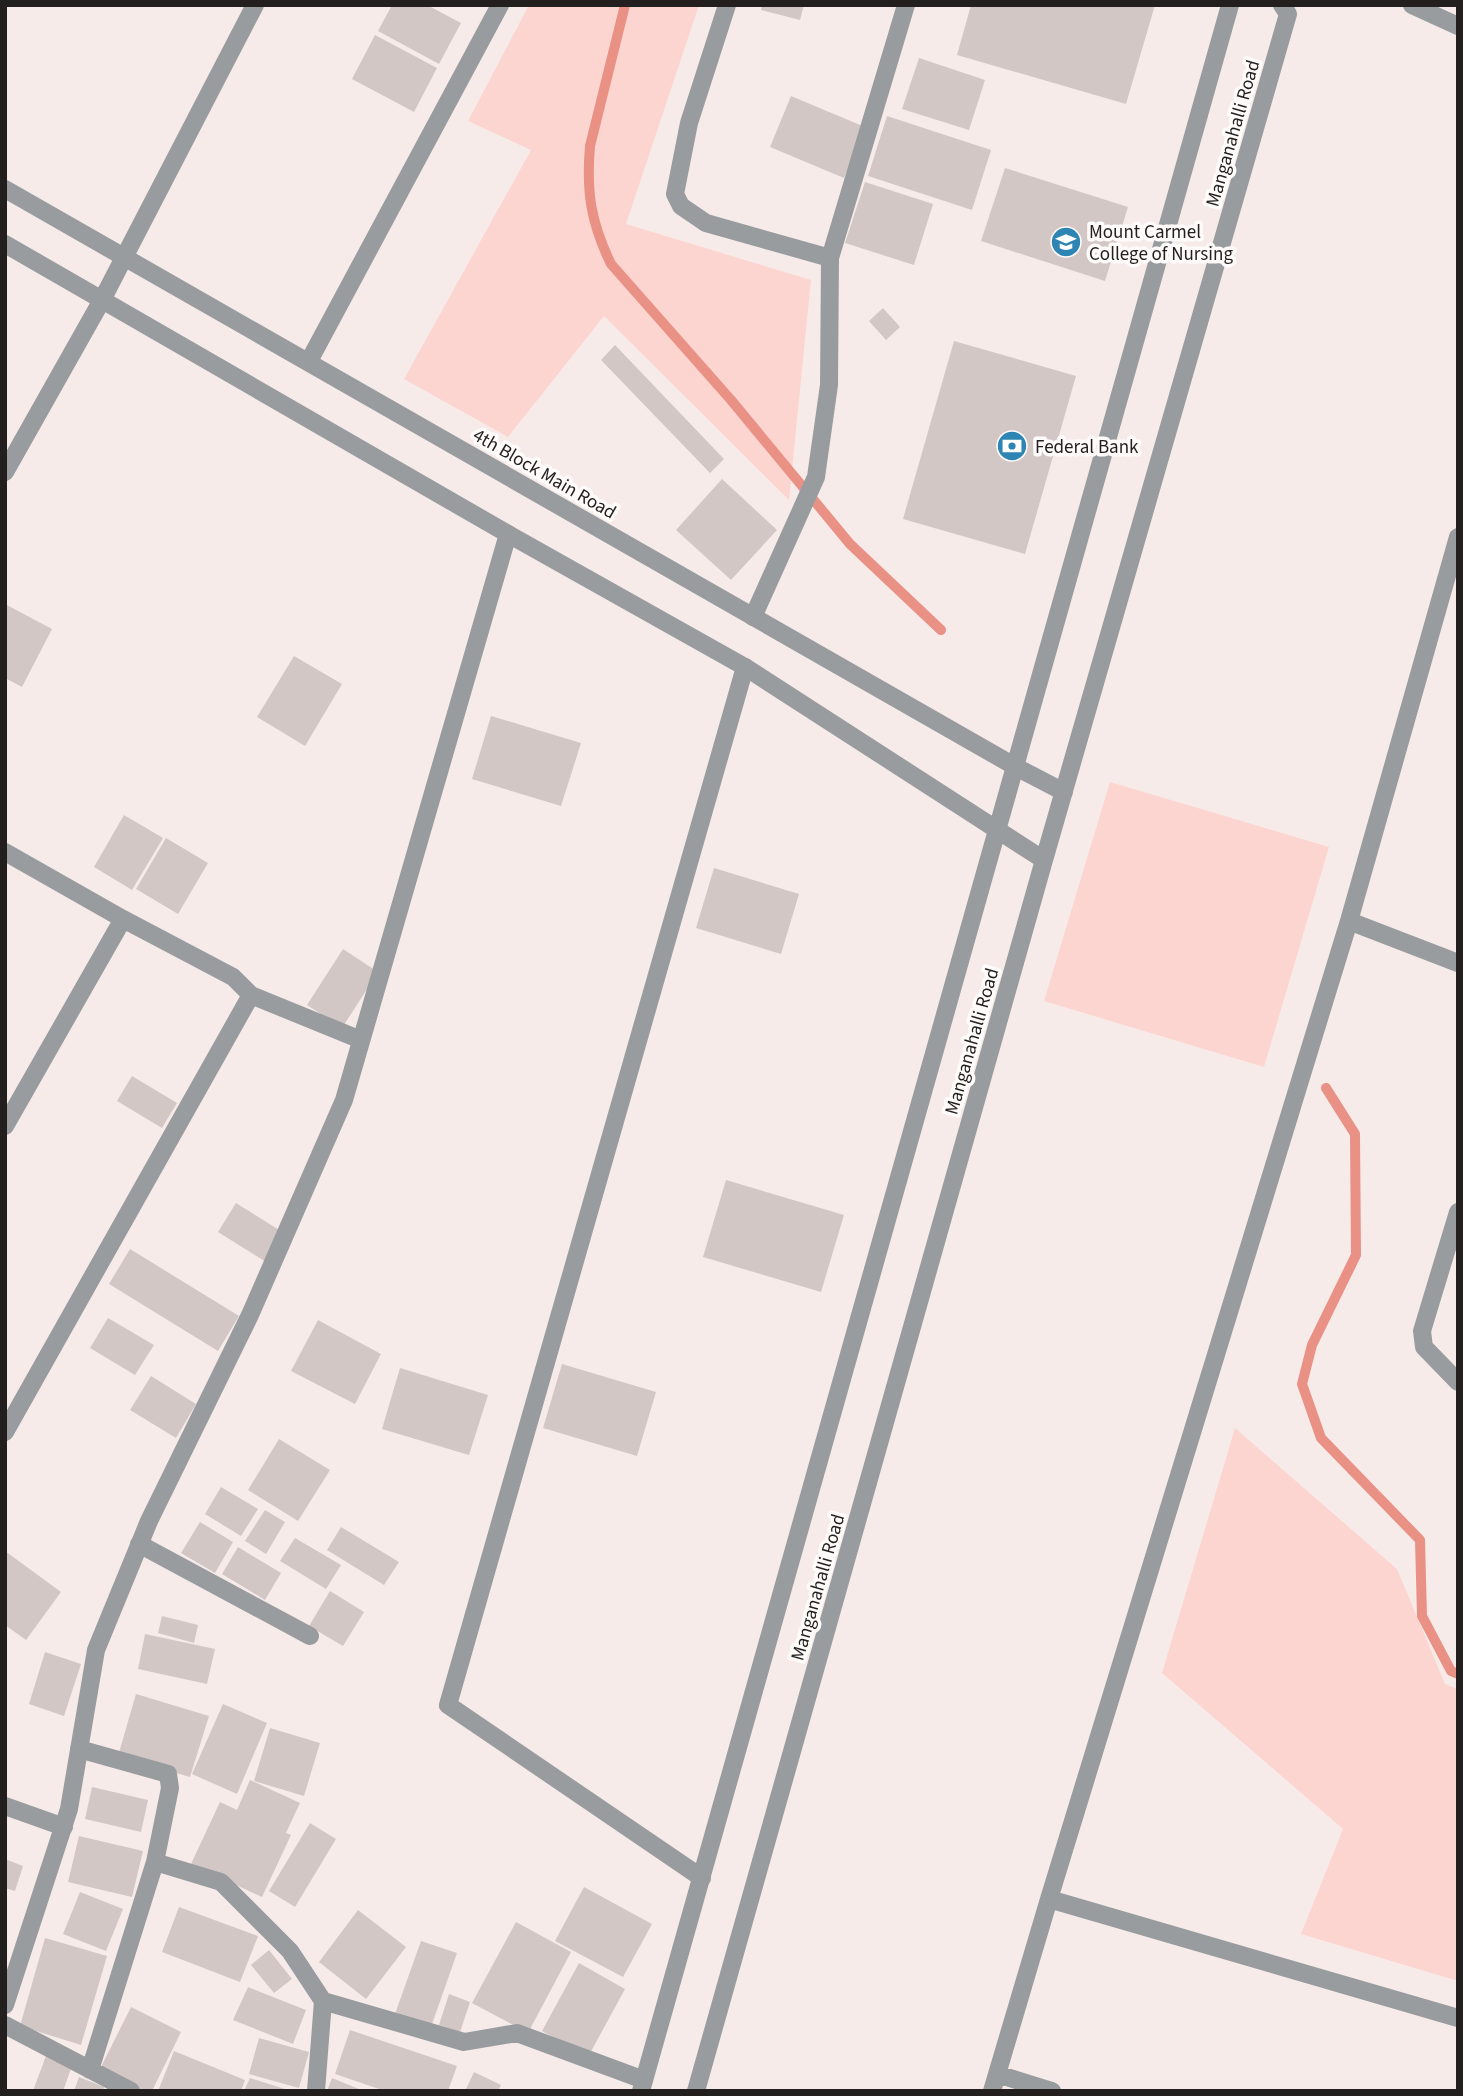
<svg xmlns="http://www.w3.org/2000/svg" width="1463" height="2096" viewBox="0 0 1463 2096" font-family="'Source Sans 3',sans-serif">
<rect width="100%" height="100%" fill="#f7ebea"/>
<path fill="#fdd5d0" d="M529,5H699L626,224L811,280L789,500L604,316L508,437L404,379L531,150L468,121Z
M1110,782L1329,847L1264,1067L1044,1001Z
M1235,1428L1397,1569L1445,1684L1458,1689V1981L1301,1934L1343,1829L1162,1673Z"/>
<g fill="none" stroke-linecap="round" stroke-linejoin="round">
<path stroke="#ea9186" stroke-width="10" d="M625,5L590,146C586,192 591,223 611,264L731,400L850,544L941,630
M1326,1088L1355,1134L1356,1255L1312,1345L1302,1384L1321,1438L1420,1540L1422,1616L1451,1671L1458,1674"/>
</g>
<path fill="#d3c7c5" d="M392,5H427L461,23L439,64L378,31Z
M762,5H804L800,20L761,10Z
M971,5H1155L1126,104L957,55Z
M375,35L437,68L414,112L352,79Z
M919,58L985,80L969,130L902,109Z
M791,96L865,127L844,178L770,147Z
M887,116L991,150L972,210L868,176Z
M1005,168L1128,207L1105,281L981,241Z
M865,182L933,204L914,265L845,243Z
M883,308L900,327L886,340L869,321Z
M954,341L1076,376L1025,554L903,519Z
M615,345L724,459L710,473L601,360Z
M722,479L777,530L731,580L676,530Z
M5,604L52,629L22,687L5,678Z
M294,656L342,684L305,746L257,717Z
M491,716L581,743L561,806L472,779Z
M124,815L163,838L132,890L94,867Z
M166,838L208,863L178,914L136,889Z
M714,868L799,894L781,954L696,928Z
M343,949L378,972L342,1028L307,1005Z
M132,1076L177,1103L162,1128L117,1101Z
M726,1180L844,1215L821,1292L703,1257Z
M236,1203L284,1233L266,1262L218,1232Z
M130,1249L239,1316L218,1351L109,1284Z
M108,1318L154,1345L135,1375L90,1348Z
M318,1320L381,1354L355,1404L291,1371Z
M562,1364L656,1392L637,1456L543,1428Z
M400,1368L488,1395L469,1455L382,1429Z
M151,1376L196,1404L176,1438L130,1410Z
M279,1439L330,1470L298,1521L248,1490Z
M221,1487L258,1509L241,1536L205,1514Z
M265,1510L285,1522L266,1554L245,1541Z
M200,1522L233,1542L215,1573L181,1553Z
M341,1527L399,1562L384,1585L327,1550Z
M295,1538L341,1565L326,1589L280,1561Z
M238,1547L281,1573L265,1600L222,1574Z
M5,1551L61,1592L26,1640L5,1625Z
M330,1591L364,1612L343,1646L309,1626Z
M162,1616L198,1625L194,1643L158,1633Z
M145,1634L215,1649L207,1684L138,1669Z
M45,1652L81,1664L64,1716L29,1704Z
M136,1694L209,1716L190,1777L118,1756Z
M223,1704L267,1723L237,1794L192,1774Z
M270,1728L320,1743L304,1796L254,1781Z
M250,1780L300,1803L286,1833L291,1835L262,1897L191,1864L220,1802L237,1810Z
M92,1787L148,1800L141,1832L85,1819Z
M310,1823L336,1839L295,1907L269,1891Z
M79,1836L143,1851L132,1897L68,1882Z
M5,1859L23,1866L15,1891L5,1888Z
M584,1887L652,1924L623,1977L555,1941Z
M80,1892L123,1909L106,1951L63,1934Z
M179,1907L258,1936L240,1982L162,1952Z
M358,1910L406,1947L366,1999L319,1962Z
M516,1922L571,1952L528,2033L472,2003Z
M45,1938L107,1956L81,2045L20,2026Z
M421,1941L457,1953L431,2027L395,2014Z
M269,1950L292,1979L274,1993L251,1965Z
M579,1963L625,1989L588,2057L542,2031Z
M248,1987L306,2010L293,2044L233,2020Z
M449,1994L470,2002L460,2032L439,2025Z
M131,2007L181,2032L152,2091H144L100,2069Z
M350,2030L457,2066L448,2091H385L335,2074Z
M259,2038L309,2052L299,2088L249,2074Z
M174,2051L245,2080L241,2091H158Z
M47,2053L73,2063L63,2091H33Z
M474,2072L501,2085L498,2091H465Z
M79,2077L104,2087L103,2091H74Z
M250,2078L288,2090V2091H244Z
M332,2078L364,2091H327Z"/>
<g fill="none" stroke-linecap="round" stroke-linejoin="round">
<path stroke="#989c9f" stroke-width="18" d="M727,5L689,123L675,194L681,206L706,223L830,258
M309,361L500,5
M5,472L102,300L255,5
M753,617L816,477L829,385L830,258L906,5
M5,852L123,919L233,977L251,995L361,1040
M1349,921L1458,963
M5,1126L123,919
M1458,1212L1422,1331L1424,1347L1458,1382
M5,1432L251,995
M139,1544L310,1636
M79,1749L168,1774L170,1788L155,1862L221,1882L290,1951L323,2001L316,2091
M5,1806L64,1827
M702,1878L448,1705L745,667
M1049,1899L1458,2018
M323,2001L464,2042L517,2033L644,2080
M5,2005L69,1809L96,1650L149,1521L250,1315L344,1100L508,534
M5,2025L131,2091
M90,2070L155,1862
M997,2074L1052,2091
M992,2091L1049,1899L1349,921L1458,537"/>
<path stroke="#989c9f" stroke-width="18" d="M1412,5L1458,26
M5,189L1016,767L1064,792
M5,244L508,534L745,667L1044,860
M641,2091L1230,5
M696,2091L1044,860L1288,14L1282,5"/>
</g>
<defs>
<g id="university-disc" transform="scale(1.575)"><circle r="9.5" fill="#2e85b3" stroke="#fefbfb"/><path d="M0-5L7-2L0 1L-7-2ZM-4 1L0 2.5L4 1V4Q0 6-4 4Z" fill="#fff"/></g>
<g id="bank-disc" transform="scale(1.575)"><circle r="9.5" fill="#2e85b3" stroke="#fefbfb"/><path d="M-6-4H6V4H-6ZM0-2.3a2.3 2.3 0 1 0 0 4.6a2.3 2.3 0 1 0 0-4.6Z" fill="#fff"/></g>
</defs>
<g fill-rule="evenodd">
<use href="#university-disc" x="1066" y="242"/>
<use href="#bank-disc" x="1012" y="446"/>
</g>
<g text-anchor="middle" stroke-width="7" stroke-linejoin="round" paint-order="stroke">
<g font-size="19" fill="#231f1e" stroke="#fefbfb">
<text transform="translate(1232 133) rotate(-74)" y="7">Manganahalli Road</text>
<text transform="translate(545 473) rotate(30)" y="7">4th Block Main Road</text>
<text transform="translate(971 1041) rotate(-74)" y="7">Manganahalli Road</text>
<text transform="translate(817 1587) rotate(-74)" y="7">Manganahalli Road</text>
</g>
<g font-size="19" fill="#231f1e" stroke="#fefbfb" text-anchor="start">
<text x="1089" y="238">Mount Carmel<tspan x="1089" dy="22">College of Nursing</tspan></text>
<text x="1035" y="453">Federal Bank</text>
</g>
</g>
<rect width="1463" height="2096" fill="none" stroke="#231f1e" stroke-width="14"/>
</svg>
